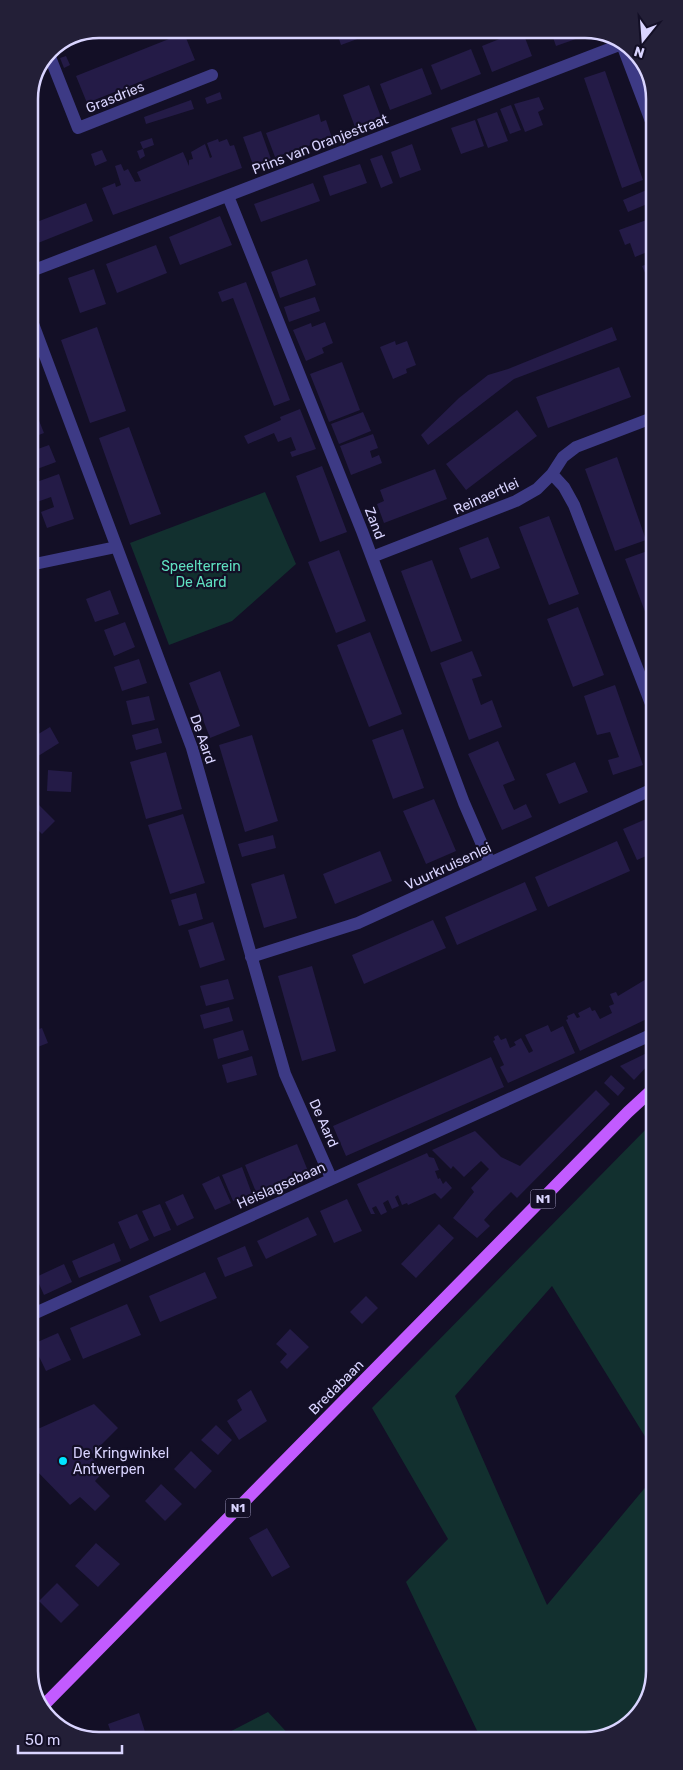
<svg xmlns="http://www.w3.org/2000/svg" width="683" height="1770" viewBox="0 0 683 1770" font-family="Rubik,sans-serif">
<rect width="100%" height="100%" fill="#130f26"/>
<path fill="#12302f" d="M265,492L296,564L232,621L169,645L130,543Z
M653,1122L654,1451L552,1286L455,1396L547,1605L654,1477V1672L640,1714L603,1739H481L406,1582L448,1539L372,1408Z
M268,1712L294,1740L212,1741Z"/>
<path fill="#241b47" d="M338,29H356L360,38L341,45L337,33L339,32Z
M363,29H383L365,36Z
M550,29H588L590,34L556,46Z
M522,30L532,56L492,72L482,46Z
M184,33L195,60L87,103L76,76Z
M471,49L481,74L441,90L431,65Z
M66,56L70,65L64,68L60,58Z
M422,68L432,94L390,110L380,84Z
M605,71L643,180L622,188L584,78Z
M369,85L381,117L355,127L343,95Z
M220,92L222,99L207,104L205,98Z
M539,97L544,109L538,112L543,125L525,132L514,104Z
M191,100L194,109L146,124L144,117Z
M511,105L521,130L510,134L500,109Z
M497,112L508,141L488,148L477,119Z
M319,114L321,122L326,120L332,138L275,157L266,133Z
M475,120L484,146L461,154L451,128Z
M261,131L271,159L253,165L243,137Z
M152,138L154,145L143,149L145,156L140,159L137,151L143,149L140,142Z
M218,139L219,142L227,139L230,146L234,145L242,168L113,215L102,188L115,183L116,187L121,185L115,166L121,164L124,171L128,169L135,182L141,181L137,172L183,152L189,166V160L193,159L191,152L205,144L210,158L212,157L207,143Z
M412,144L421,170L400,178L391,152Z
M102,150L107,161L95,166L91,154Z
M382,155L393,183L381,188L370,159Z
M360,164L367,183L330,196L323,176Z
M313,183L320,201L261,222L254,204Z
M649,189L652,202L628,212L623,200Z
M86,203L93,221L33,245L29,236V225Z
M220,216L232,245L180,265L169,237Z
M652,218V250L635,257L630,243L625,245L619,230Z
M156,245L167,273L117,293L106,264Z
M307,259L316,285L280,298L271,272Z
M652,262V289L642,266Z
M94,269L106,304L80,313L68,278Z
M246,282L290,400L274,406L233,298L222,302L218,292Z
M315,297L320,311L289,322L284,307Z
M325,322L333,343L322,348L324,353L306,361L293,330L311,323L312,327Z
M97,327L126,411L90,423L61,340Z
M612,327L617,340L514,379L428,445L421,435L459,398L488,375L508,369Z
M395,341L396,345L407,341L416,365L406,369L407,373L393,379L380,347Z
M342,362L360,410L329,422L310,374Z
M619,367L631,397L548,428L536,397Z
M300,409L316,449L292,457L290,452L296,450L291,437L278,442L274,433L248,444L244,436L281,420L280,417Z
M517,410L537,436L466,490L446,464Z
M363,412L371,431L339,444L331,424Z
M36,413L44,433L31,438L35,450L49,445L56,462L29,472V416Z
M129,427L161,514L130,525L99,438Z
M373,434L378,448L370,451L372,458L379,455L382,463L351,475L340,446Z
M652,442V454L648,443Z
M617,457L646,540L615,551L585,469Z
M322,466L347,532L320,542L296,476Z
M435,469L447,499L384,523L377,504L384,501L380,490Z
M59,474L74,519L47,528L41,512L54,507L51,497L37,502L31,484Z
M549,516L579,594L549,605L519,527Z
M488,537L500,568L471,579L459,548Z
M653,549V630H652L625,559Z
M339,550L366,621L336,633L308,562Z
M432,560L462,641L431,652L401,571Z
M110,590L119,614L95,622L86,599Z
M578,607L604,675L573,687L547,619Z
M125,622L135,647L114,656L104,630Z
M370,632L402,714L369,727L337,645Z
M472,651L482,676L472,679L481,705L492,700L502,727L469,740L440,663Z
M139,659L147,683L122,691L114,667Z
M220,671L240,726L210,738L189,683Z
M615,685L643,765L613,775L608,760L619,757L610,732L597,735L584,696Z
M149,696L155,720L132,725L126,701Z
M50,727L59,743L35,758L30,748V739Z
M158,728L162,743L136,750L132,735Z
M403,729L424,788L393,799L372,740Z
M252,735L278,821L245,832L219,745Z
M498,741L515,780L503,785L508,797L514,810L526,804L532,817L502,830L468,754Z
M166,752L182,809L146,819L130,762Z
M575,762L588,792L559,804L546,774Z
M48,770L72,772L71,792L47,791Z
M434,799L456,851L426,864L403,811Z
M38,804L55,821L42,834L30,822V812Z
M183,814L205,883L170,894L148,825Z
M653,816V853L637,860L623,829Z
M273,835L276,848L242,857L238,844Z
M617,841L630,871L548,907L535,877Z
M380,851L392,881L335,904L323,874Z
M284,874L297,918L264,928L251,884Z
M525,882L537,910L457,945L445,917Z
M196,893L203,919L179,926L171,900Z
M433,920L446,948L364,984L352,955Z
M213,922L225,960L200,968L188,930Z
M312,966L336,1051L302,1061L278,976Z
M653,975V1016L580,1051L566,1020L568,1019L567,1016L574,1013L577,1018L580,1017L578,1013L590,1007L592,1011L595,1010L600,1019L612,1013L609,1006L614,1004L610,994L616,992L618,996Z
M228,979L234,999L206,1006L200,986Z
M229,1007L233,1021L204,1029L200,1015Z
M548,1025L551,1032L563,1026L575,1053L508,1083L500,1067L504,1065L493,1041L495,1040L494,1037L498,1035L501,1040L506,1038L510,1048L516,1045L514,1042L521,1038L529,1053L533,1051L525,1035Z
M42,1028L48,1043L30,1050V1032Z
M243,1030L249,1050L218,1059L213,1039Z
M653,1050V1060L634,1080L620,1066Z
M252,1056L257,1075L227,1083L222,1065Z
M491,1057L504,1087L346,1156L333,1126Z
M611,1075L625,1088L618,1096L604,1083Z
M596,1090L610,1104L517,1198L511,1192L492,1211L484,1220L490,1226L477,1238L453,1218L474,1192L471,1188L489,1169L481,1161L464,1177L453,1166L451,1169L432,1150L475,1131L501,1157L520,1166Z
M297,1144L310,1176L258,1197L245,1165Z
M427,1153L429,1157L434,1158L439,1170L435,1171L438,1179L440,1178L443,1184L446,1181L452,1188L441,1199L435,1193L408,1205L407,1203L402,1205L398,1195L395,1197L399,1206L392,1209L388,1200L383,1203L387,1212L381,1215L376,1206L372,1208L375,1214H371L357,1184Z
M242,1167L252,1194L233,1201L222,1175Z
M219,1176L231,1203L215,1210L202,1184Z
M183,1194L194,1218L177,1226L165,1202Z
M347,1199L362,1231L334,1243L320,1211Z
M160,1204L171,1230L154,1237L142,1211Z
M137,1214L149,1240L130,1249L118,1222Z
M308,1217L317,1235L266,1259L257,1241Z
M439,1224L454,1238L416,1278L401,1264Z
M114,1243L121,1261L79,1278L72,1261Z
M245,1246L253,1266L225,1277L217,1258Z
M64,1264L72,1282L44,1295L36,1277Z
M205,1272L217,1298L160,1322L149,1296Z
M31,1282L38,1298L31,1301Z
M366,1296L378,1308L362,1324L350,1312Z
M127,1304L141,1335L83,1359L70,1328Z
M290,1329L309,1347L287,1369L280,1362L287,1354L276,1344Z
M58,1333L71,1360L46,1371L33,1344Z
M251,1390L267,1421L239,1440L227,1421L242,1410L237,1400Z
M94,1404L118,1428L90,1456L104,1471L95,1481L110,1496L95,1511L80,1497L70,1505L31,1465V1432Z
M216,1425L232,1440L218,1455L201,1440Z
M191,1451L212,1471L195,1489L174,1469Z
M161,1484L182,1504L165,1521L145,1501Z
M267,1528L290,1567L272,1577L249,1538Z
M96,1543L120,1564L98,1587L75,1566Z
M57,1583L79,1605L61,1623L39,1601Z
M31,1619L38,1626L31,1633Z
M139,1713L148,1741H114L108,1724Z"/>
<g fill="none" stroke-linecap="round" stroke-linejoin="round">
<path stroke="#3d3a85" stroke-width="12" d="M621,42L652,124
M48,52L78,128L212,75
M228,196L362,531L464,803L490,863
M29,272L622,44
M29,313L192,748L285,1074L331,1178
M552,474L564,487L574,505L653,709
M372,557L516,501L537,489L552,474L563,457L576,447L652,418
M30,565L116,547
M251,957L358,923L653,789
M31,1315L653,1034"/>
<path stroke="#c25bff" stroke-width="12" d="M42,1707L628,1112L653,1089"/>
</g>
<circle fill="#00e5ff" stroke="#130f26" stroke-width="2" cx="63" cy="1461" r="5"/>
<g text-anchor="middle" stroke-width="4.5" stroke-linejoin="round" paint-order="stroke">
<g fill="#130f26" stroke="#9e99be" stroke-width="1">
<rect x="530.5" y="1189.5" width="25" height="19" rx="4"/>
<rect x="225.5" y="1498.5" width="25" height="19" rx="4"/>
</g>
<g font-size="12" font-weight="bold" fill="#d9d4ff">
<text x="543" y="1203">N1</text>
<text x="238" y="1512">N1</text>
</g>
<g font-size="14" fill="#d9d4ff" stroke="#130f26">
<text transform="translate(115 97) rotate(-22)" y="5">Grasdries</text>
<text transform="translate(320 144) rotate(-21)" y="5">Prins van Oranjestraat</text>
<text transform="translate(486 496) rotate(-24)" y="5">Reinaertlei</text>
<text transform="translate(375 523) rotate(69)" y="5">Zand</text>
<text transform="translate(203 739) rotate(71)" y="5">De Aard</text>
<text transform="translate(448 866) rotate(-25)" y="5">Vuurkruisenlei</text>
<text transform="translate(324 1123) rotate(66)" y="5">De Aard</text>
<text transform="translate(281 1185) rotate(-24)" y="5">Heislagsebaan</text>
<text transform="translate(336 1387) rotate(-45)" y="5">Bredabaan</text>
</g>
<g font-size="14" fill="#5fe0c0" stroke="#130f26">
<text x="201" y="571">Speelterrein<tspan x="201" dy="16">De Aard</tspan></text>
</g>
<g font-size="14" fill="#d9d4ff" stroke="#130f26" text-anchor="start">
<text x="73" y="1458">De Kringwinkel<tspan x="73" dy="16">Antwerpen</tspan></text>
</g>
</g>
<path d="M0 0H683V1770H0ZM99 38H585A61 61 0 0 1 646 99V1671A61 61 0 0 1 585 1732H99A61 61 0 0 1 38 1671V99A61 61 0 0 1 99 38Z" fill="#231f37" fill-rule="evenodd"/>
<path fill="none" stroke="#d9d4ff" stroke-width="2.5" d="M99 38H585A61 61 0 0 1 646 99V1671A61 61 0 0 1 585 1732H99A61 61 0 0 1 38 1671V99A61 61 0 0 1 99 38Z"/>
<g transform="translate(643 40) rotate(197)" stroke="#130f26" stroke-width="4" paint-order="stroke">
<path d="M0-4L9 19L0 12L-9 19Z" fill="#d9d4ff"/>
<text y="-8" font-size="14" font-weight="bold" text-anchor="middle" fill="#d9d4ff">N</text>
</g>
<path d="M18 1745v8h104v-8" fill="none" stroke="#d9d4ff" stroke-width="2.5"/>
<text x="25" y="1745" font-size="15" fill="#d9d4ff" stroke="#130f26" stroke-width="4" paint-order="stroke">50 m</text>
</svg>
